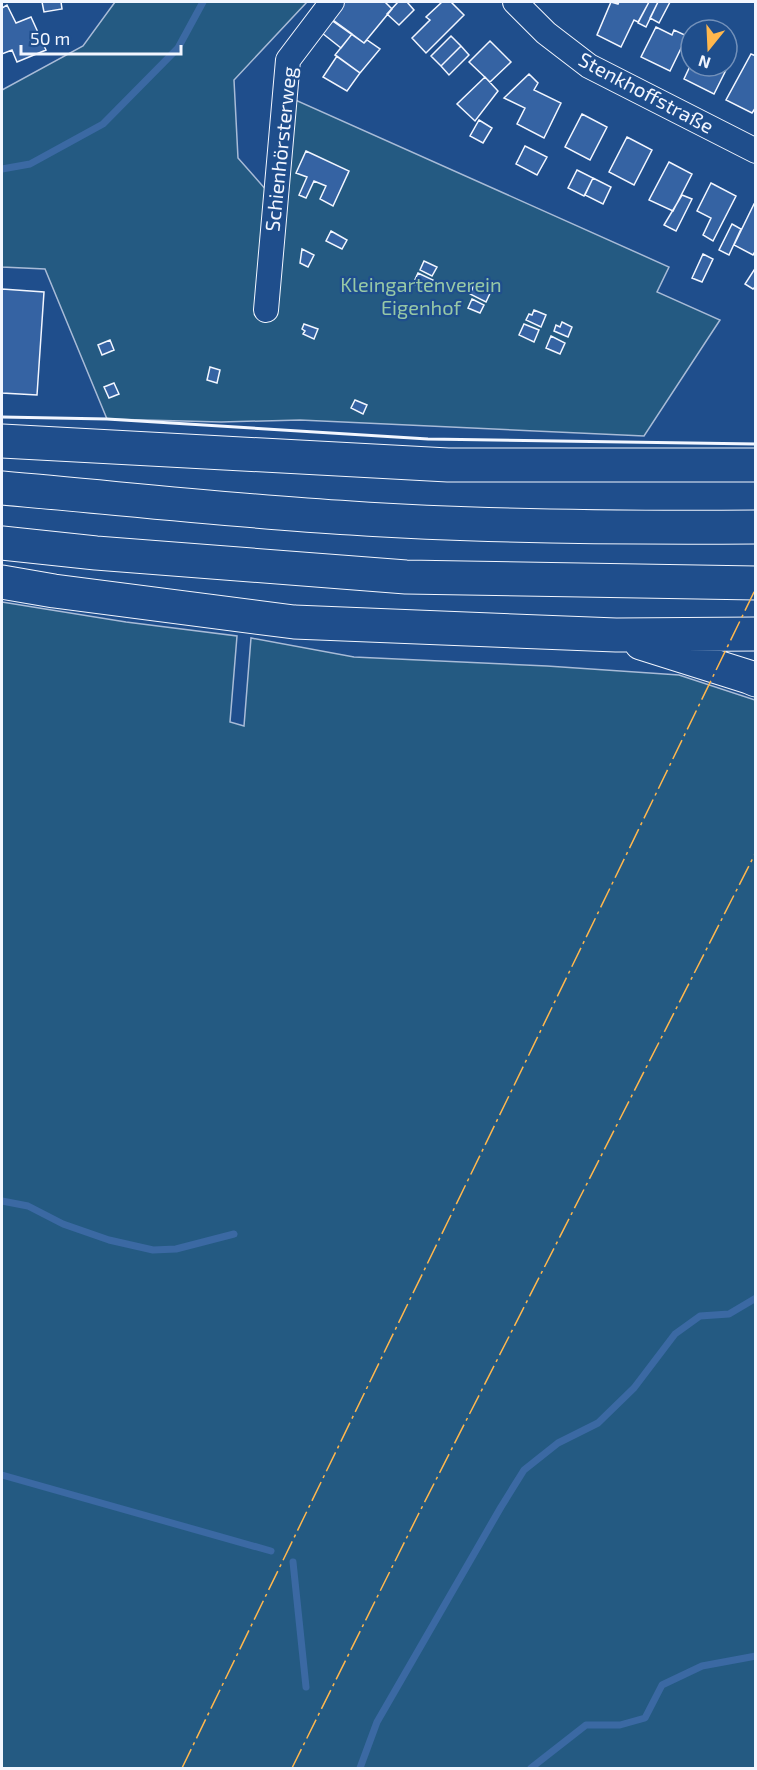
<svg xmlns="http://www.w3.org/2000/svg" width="757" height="1770" font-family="'Exo 2',sans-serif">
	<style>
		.green { fill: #245a82; stroke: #a8bbd7; stroke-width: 1.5 }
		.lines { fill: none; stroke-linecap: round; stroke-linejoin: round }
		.stream { stroke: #3b69a3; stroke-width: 7 }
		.building { fill: #3563a3; stroke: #f2f6ff; stroke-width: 1.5 }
		.minor-casing { stroke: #f2f6ff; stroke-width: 26 }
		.highway-casing { stroke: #f2f6ff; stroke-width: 35 }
		.minor { stroke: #1f4e8c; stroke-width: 24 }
		.highway { stroke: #1f4e8c; stroke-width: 33 }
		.wall { stroke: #f2f6ff; stroke-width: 3 }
		.power { stroke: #ffb74d; stroke-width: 1.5; stroke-dasharray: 21 4.5 3 4.5; stroke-linecap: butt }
		.labels { text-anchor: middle; stroke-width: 4.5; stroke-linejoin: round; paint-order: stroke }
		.street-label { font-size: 20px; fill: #f2f6ff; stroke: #1f4e8c }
		.park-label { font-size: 20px; fill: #97c8a6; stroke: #1f4e8c }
	</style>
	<rect width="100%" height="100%" fill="#1f4e8c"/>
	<!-- green -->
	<path class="green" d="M115 2H307L234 80 238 158 267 191 291 98 669 267 657 292 720 320 644 436 300 420 221 422 107 419 45 269 2 267V90L83 46Z
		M2 602 126 622 237 636 230 722 244 726 251 638 354 657 547 666 679 675 755 700V1768H2Z"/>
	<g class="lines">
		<!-- stream -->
		<path class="stream" d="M2 169 30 164 103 124 178 48 203 2
			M2 1201 28 1206 63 1224 109 1240 153 1250 176 1249 234 1234
			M2 1475 271 1551
			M293 1562 306 1687
			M360 1768 377 1722 501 1507 524 1470 558 1443 598 1423 634 1388 675 1334 700 1316 729 1314 756 1298
			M531 1768 586 1725H620L645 1718 662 1685 702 1666 756 1656"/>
	</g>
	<!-- building -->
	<path class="building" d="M42 2H61L62 9 44 12Z
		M344 2H385L392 9 364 43 330 19Z
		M398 2H407L414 10 399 25 387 14Z
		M442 2H451L464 15 426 53 412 38 430 20 426 17Z
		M611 2 618 4 619 2H649L638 22 634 20 621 47 597 35Z
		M649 2H658L646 27 638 23Z
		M658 2H670L659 23 650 18Z
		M7 5 16 23 31 17 46 50 17 62 12 50 2 54V8Z
		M333 20 352 34 341 48 322 33Z
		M656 27 672 35 674 30 687 36 670 71 641 57Z
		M352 34 364 43 367 40 380 49 360 73 335 55Z
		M451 36 461 46 441 66 431 56Z
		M490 41 511 62 490 82 469 62Z
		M461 46 469 55 449 75 441 66Z
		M751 54 756 56V107L752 113 726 100Z
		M337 56 360 73 347 91 323 77Z
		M691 64V66H728L714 94 684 79Z
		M529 74 538 83 534 90 561 103 544 138 517 124 525 108 504 98Z
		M485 77 498 91 475 121 457 104Z
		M582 114 607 127 590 160 565 147Z
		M479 120 492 128 483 143 470 136Z
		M627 137 652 150 634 185 609 172Z
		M525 146 547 157 537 175 516 164Z
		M306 151 349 171 333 206 320 199 326 186 314 181 306 198 299 195 307 177 296 173Z
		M669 162 692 174 673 211 649 200Z
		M577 170 593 178 584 196 568 188Z
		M593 178 611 187 603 204 585 195Z
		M711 183 736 196 713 241 703 235 711 218 697 211Z
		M682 195 692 199 676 231 664 225Z
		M754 204 756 205V250L753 255 734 245Z
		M732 224 741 229 729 255 719 250Z
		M331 231 347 240 342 249 326 241Z
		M302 249 314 255 308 267 300 263Z
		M703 254 713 259 702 282 692 278Z
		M424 261 437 267 432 276 420 270Z
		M756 267V286L753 289 745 284Z
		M418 273 433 280 428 291 413 284Z
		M475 283 491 291 486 302 470 294Z
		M2 289 44 292 37 395 2 393Z
		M472 299 484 305 480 313 468 308Z
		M534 310 546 315 541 327 526 320 529 314 532 315Z
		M562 322 572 327 568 337 554 331 556 325 560 327Z
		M304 324 318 329 314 339 303 334 305 331 302 329Z
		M524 324 539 330 534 342 519 335Z
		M551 336 565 343 560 354 546 348Z
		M110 340 114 350 102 355 98 345Z
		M210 367 220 370 217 383 207 380Z
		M114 383 119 394 109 398 104 387Z
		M355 400 367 405 363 414 351 408Z"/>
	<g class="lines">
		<defs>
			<path id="minor" d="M515 2 546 33 589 66 756 151
				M266 310 288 60 332 2"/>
			<path id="highway" d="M2 441 448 465H756
				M2 488C118 498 234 511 351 518 485 527 621 528 756 527
				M2 543 96 553 406 577 756 583
				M2 582 54 591 294 622 616 635 756 634
				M641 643 749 677 756 680"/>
		</defs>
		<!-- minor casing -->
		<use href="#minor" class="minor-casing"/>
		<!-- highway casing -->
		<use href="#highway" class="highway-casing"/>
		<!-- minor -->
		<use href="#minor" class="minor"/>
		<!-- highway -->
		<use href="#highway" class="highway"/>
		<!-- wall -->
		<path class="wall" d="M2 417 107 419 428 439 756 444"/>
		<!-- power -->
		<path class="power" d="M182 1768 756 588
			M292 1768 417 1517 756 852"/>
	</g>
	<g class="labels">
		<!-- street labels -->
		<g class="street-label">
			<text transform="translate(646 93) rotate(28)" y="7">Stenkhoffstraße</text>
			<text transform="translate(281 149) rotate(-84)" y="7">Schienhörsterweg</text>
		</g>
		<!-- park labels -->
		<g class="park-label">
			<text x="421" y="292">Kleingartenverein<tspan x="421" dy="23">Eigenhof</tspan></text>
		</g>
	</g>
	<!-- border -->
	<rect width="757" height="1770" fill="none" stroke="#f2f6ff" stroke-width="6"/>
	<!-- north arrow -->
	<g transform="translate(709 48) rotate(198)"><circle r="28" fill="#1f4e8c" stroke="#7391ba" stroke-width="1.5"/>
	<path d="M0-4.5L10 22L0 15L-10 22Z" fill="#ffb74d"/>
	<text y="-9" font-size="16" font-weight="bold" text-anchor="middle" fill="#f2f6ff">N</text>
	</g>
	<!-- scale -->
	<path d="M21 45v9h160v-9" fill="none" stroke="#f2f6ff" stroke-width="3"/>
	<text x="30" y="45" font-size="18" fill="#f2f6ff" stroke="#1f4e8c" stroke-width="4.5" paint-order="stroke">50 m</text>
</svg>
